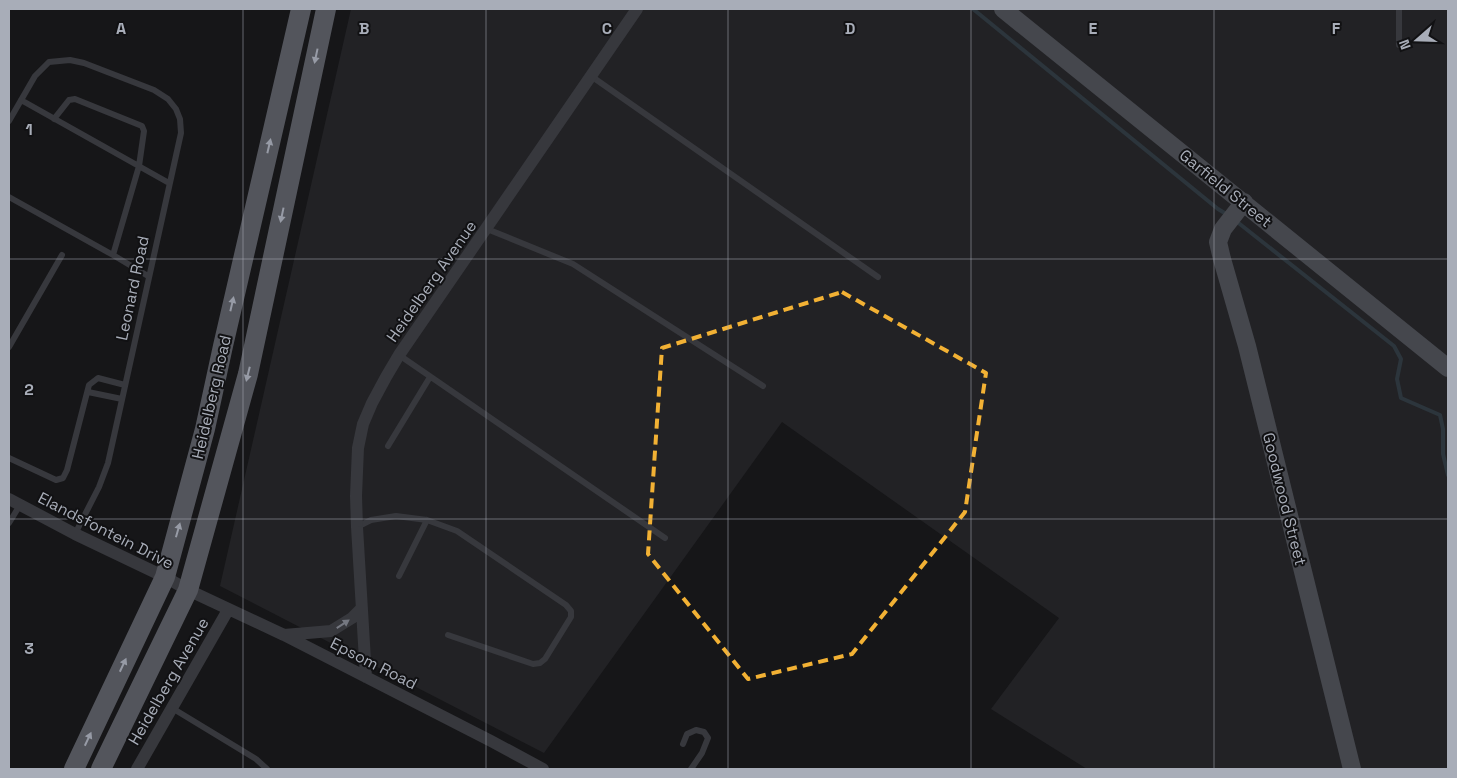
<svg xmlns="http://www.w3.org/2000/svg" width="1457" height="778" font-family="'Space Grotesk',sans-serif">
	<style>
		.built { fill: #222225 }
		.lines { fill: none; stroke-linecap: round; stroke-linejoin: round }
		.stream { stroke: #2c353c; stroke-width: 4 }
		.lane { stroke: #37383d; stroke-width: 6 }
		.street { stroke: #37383d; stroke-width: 12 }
		.secondary { stroke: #45474d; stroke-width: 18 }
		.primary { stroke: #53555c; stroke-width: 20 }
		.oneway { fill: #979ba6 }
		.oneway2 { fill: #757881 }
		.marked { fill: none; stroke: #f2b134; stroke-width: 4; stroke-dasharray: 10 6; stroke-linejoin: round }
		.grid { fill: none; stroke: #a8adb8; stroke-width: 1; stroke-opacity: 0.55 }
		.labels { text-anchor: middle; stroke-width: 4; stroke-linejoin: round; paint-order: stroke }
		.street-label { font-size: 16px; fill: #a8adb8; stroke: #111113 }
		.grid-label { font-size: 16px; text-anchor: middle; font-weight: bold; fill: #a8adb8; stroke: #111113; stroke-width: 4; stroke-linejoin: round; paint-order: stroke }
	</style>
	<rect width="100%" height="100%" fill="#161618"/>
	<!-- built -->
	<path class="built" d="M351 9H1448V769H1087L991 709 1059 618 782 422 544 753 220 586Z"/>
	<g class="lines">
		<!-- stream -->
		<path class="stream" d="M973 9 1218 209 1228 215
			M1236 221 1394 346 1401 359 1397 379 1401 398 1440 415 1443 429V454L1448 475"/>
		<!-- lane -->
		<path class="lane" d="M1399 45V9
			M591 76 878 277
			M21 100 169 183
			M54 119 69 100 75 99 142 126 144 131 139 166 113 255
			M9 121 35 76 49 62 70 60 84 63 154 90 168 99 176 109 180 119 181 133 108 463 99 487 75 534
			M9 197 113 255 148 276
			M487 229 573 264 763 386
			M9 347 62 255
			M399 355 665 538
			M88 392 122 399
			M388 446 430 377
			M9 458 56 480 63 478 67 470 89 385 98 378 125 385
			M9 523 20 505
			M357 527 371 520 396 516 427 520 457 531 566 605 571 611V617L545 659 540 663 533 664 448 635
			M399 576 427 520
			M172 708 256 759 267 769
			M683 744 687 734 696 730 704 732 708 738 702 753 691 769"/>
		<!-- street -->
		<path class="street" d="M9 499 75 534 165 577 188 590 284 635 491 741 543 769
			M284 635 331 631 352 618 362 608
			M366 677 357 527 356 496 358 448 363 424 372 403 386 377 399 355 637 9
			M137 769 228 610"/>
		<!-- secondary -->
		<path class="secondary" d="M1003 9 1448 368
			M1244 202 1223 229 1218 242 1222 259 1247 346 1352 769"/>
		<!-- primary -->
		<path class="primary" d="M74 769 165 577 205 429 223 346 301 9
			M101 769 188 590 248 374 326 9"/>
	</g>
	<!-- one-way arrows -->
	<defs><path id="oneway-solid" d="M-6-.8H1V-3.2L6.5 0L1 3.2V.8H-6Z" transform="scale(1.25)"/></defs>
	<g class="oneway">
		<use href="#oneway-solid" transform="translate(316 56) rotate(102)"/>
		<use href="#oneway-solid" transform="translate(269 146) rotate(-77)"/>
		<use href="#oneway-solid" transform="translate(282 215) rotate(102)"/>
		<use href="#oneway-solid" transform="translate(232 304) rotate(-77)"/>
		<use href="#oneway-solid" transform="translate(248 374) rotate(104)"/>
		<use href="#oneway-solid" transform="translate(178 530) rotate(-74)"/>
		<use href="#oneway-solid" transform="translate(123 665) rotate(-65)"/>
		<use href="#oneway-solid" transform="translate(88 739) rotate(-65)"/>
	</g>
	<use class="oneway2" href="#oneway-solid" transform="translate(343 624) rotate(-33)"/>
	<!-- marked area -->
	<path class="marked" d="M842 292 986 373 965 512 852 654 748 679 648 554 662 348Z"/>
	<!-- grid -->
	<path class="grid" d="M243 9V769M486 9V769M728 9V769M971 9V769M1214 9V769M9 259H1448M9 519H1448"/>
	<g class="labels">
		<!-- street labels -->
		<g class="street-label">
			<text transform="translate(1226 188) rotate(39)" y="6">Garfield Street</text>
			<text transform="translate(431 281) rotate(-55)" y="6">Heidelberg Avenue</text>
			<text transform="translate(132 288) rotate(-78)" y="6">Leonard Road</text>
			<text transform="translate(211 397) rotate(-77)" y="6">Heidelberg Road</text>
			<text transform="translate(1285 499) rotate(76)" y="6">Goodwood Street</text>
			<text transform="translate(106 530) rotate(27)" y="6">Elandsfontein Drive</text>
			<text transform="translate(374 663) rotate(27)" y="6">Epsom Road</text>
			<text transform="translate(168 681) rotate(-60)" y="6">Heidelberg Avenue</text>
		</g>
	</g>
	<g class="grid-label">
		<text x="121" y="34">A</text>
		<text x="364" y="34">B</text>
		<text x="607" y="34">C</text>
		<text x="850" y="34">D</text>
		<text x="1093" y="34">E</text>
		<text x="1336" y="34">F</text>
		<text x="29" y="135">1</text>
		<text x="29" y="395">2</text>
		<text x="29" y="654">3</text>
	</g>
	<!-- border -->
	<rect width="1457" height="778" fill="none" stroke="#a8adb8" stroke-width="20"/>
	<!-- north arrow -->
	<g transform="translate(1417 40) rotate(250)" stroke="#111113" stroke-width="4" paint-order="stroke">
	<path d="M0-4L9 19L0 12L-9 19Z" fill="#a8adb8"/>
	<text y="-8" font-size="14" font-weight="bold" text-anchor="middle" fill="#a8adb8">N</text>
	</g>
</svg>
